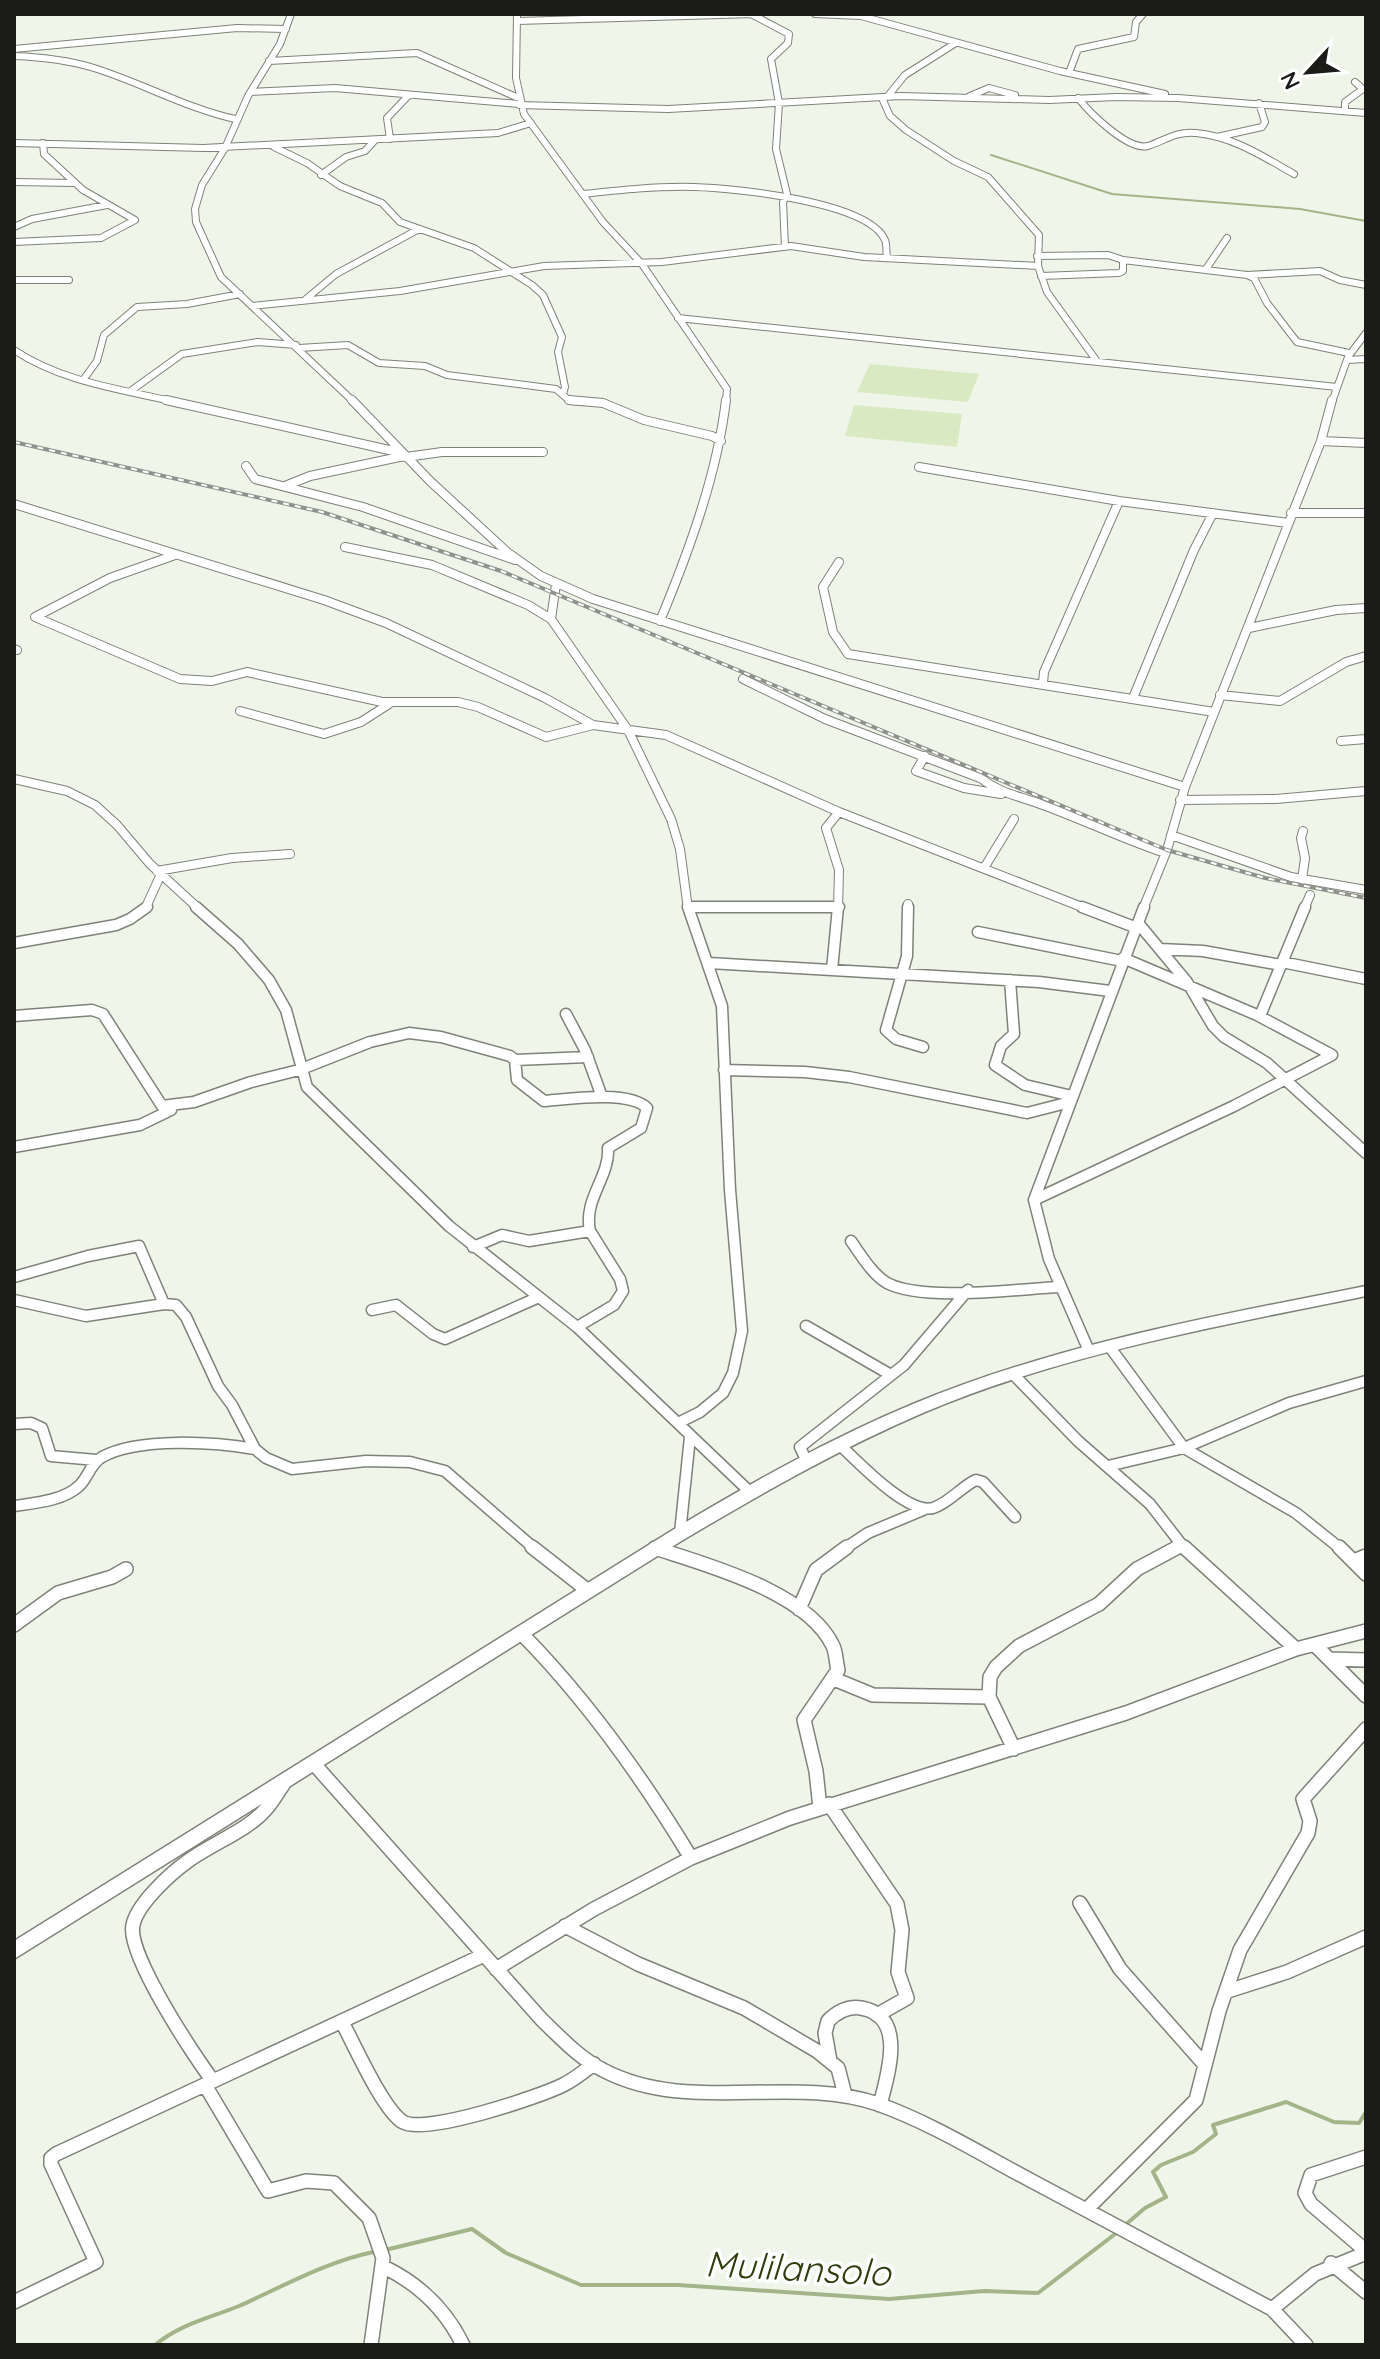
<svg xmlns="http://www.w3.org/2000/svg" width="1380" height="2359" font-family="Quicksand,sans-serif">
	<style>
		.green { fill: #d9eac3 }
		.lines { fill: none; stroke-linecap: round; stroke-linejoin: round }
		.stream-far1 { stroke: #a2b488; stroke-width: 2 }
		.stream { stroke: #a2b488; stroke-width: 4 }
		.minor-far3-casing { stroke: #7e8279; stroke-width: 8 }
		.minor-far2-casing { stroke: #7e8279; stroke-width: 10 }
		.minor-far1-casing { stroke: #7e8279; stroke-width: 13 }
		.minor-casing { stroke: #7e8279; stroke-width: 16 }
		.primary-casing { stroke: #7e8279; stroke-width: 3 }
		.minor-far3 { stroke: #fff; stroke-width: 6 }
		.minor-far2 { stroke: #fff; stroke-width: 8 }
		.minor-far1 { stroke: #fff; stroke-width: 10 }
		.minor { stroke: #fff; stroke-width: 13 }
		.primary { fill: #fff; fill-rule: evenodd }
		.rail-casing { stroke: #8f928b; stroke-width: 4 }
		.rail { stroke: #fff; stroke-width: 2; stroke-dasharray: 6; stroke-linecap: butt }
		.labels { text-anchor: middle; stroke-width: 7; stroke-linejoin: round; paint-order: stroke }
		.near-water-label { font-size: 36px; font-style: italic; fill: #2d3e0b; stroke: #fff }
	</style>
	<rect width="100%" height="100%" fill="#f0f5ea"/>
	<!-- green -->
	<path class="green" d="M870 364 979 374 968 402 857 392Z
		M854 405 962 414 957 447 845 436Z"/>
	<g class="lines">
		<!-- stream-far1 -->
		<path class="stream-far1" d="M991 155 1112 194 1300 209 1366 221"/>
		<!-- stream -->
		<path class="stream" d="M1124 2226 1145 2208 1166 2197 1153 2172 1161 2165 1193 2152 1216 2134 1213 2125 1286 2102 1334 2122 1359 2123 1366 2112
			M385 2250 472 2229 506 2253 581 2285H678L889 2299 984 2291 1038 2293 1119 2231
			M155 2345C180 2324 210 2318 239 2306 286 2285 327 2261 378 2251"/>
		<defs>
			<path id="minor-far3" d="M291 14 280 44 248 96 225 148 202 185 195 209 196 222 221 277 354 402
				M517 14 516 78 524 114 603 222 642 264 727 389 726 402
				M751 14 789 34 788 43 771 59 779 103 776 149 787 194 783 202 785 247
				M815 14 861 16 1060 71 1165 94
				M517 21 754 14
				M14 49 237 28 286 29
				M14 56C41 57 68 60 94 68 142 83 186 108 235 119
				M269 61 417 53 516 97
				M1069 73 1078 49 1134 37 1136 22 1143 14
				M251 92 335 88 519 104
				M970 96 989 88 1015 95
				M887 97 905 75 954 44
				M882 98 890 116 906 130 954 161 988 177 1039 235 1038 266 1047 292 1096 360
				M1078 98C1090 113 1128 151 1148 146 1166 140 1176 131 1196 133 1232 136 1264 157 1294 174
				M519 105 668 109 901 96 1049 100 1116 97 1178 98 1366 113
				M1345 111V102L1363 89 1355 82
				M1217 137 1262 127 1265 122 1259 103
				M390 139 387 118 409 95
				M14 143 203 148 498 133 531 123
				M274 147 307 163 340 186 382 203 400 222 474 248 532 285 543 295 562 337 558 352 565 387 563 394
				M321 175 346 157 365 151 375 140
				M14 182 74 183
				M583 194C620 190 657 186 694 187 732 188 868 201 885 240 887 244 886 253 887 258
				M14 227 32 219 107 205
				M14 242 101 238 135 220 83 190 44 154 43 143
				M1037 256 1108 255 1123 260V271L1119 273 1041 276
				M1123 260 1247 275 1320 271 1340 280 1366 285
				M1206 269 1227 238
				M1247 275 1254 278 1267 303 1297 342 1349 353
				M14 280H69
				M306 299 336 274 419 229
				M252 306 400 291 544 266 662 262 791 246 864 257 1038 266
				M678 318 1337 387
				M299 348 348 345 379 363 425 366 447 375 556 389 570 401 583 402
				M14 350C62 382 120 389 175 402
				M1347 360 1366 359
				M83 380 97 361 104 335 137 307 187 304 240 294
				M132 390 182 354 258 342 296 345
				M1332 402 1348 357 1366 333"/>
			<path id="minor-far2" d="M166 400 398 452
				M352 400 430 481 507 552 541 576 593 599 1185 787
				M569 400 603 403 644 420 712 436 721 441
				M1321 441 1366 443
				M406 457 442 452H543
				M246 466 255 479 363 507 515 560
				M919 467 1119 501 1288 523
				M285 486 310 476 404 456
				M14 504 324 600 386 623 545 698 593 725 666 735 839 812 1087 909
				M1291 513H1366
				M345 547 432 565 528 605 551 619 628 730 671 819 680 849 688 909
				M175 555 110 578 35 617 180 679 212 681 247 672 382 702H458L478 707 546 737 593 725
				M839 562 823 587 833 632 848 654 1214 712
				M551 619 556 584
				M660 621C689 551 717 475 726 400
				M1249 628 1336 610 1366 608
				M14 649 17 650
				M743 679 825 719 980 778C1004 795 1017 795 1043 805 1084 820 1123 839 1165 853
				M1043 683 1044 672 1119 501
				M1220 695 1280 701 1346 662 1366 656
				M1133 698 1194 550 1213 513
				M240 711 324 734 361 722 389 704
				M1341 741 1366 739
				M925 756 916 771 964 788 1001 794
				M14 779 67 791 95 805 117 825 150 864 199 909
				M1180 800 1276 799 1366 791
				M1171 835 1291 877 1366 890
				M984 868 1014 819
				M157 871 232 858 290 854
				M1302 880 1305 858 1301 838 1303 831
				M688 907H839
				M145 909 161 874
				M838 909 839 870 826 828 839 812
				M908 909V904
				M1143 909 1167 850 1185 787 1321 441 1332 400
				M1304 909 1310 895"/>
			<path id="minor-far1" d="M196 907 238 944 269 980 286 1010 307 1087 449 1226 577 1327 750 1492
				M688 907H839
				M908 907 907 956 886 1030 896 1039 923 1047
				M1082 907 1137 928
				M1138 923 1187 982 1213 1026 1224 1037 1267 1063 1366 1153
				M978 932 1122 961
				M14 943 116 925 130 919 147 907
				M1160 949 1203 951 1281 965
				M1282 962 1366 979
				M709 963 1039 982 1110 991
				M832 970 838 907
				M1010 980 1014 1034 1001 1046 995 1065 1025 1085 1072 1096
				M566 1014 585 1050 602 1097
				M14 1016 92 1010 103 1014 162 1106
				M1260 1016 1305 907
				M515 1060 588 1057
				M724 1070 805 1072 849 1077 1027 1113 1070 1102
				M14 1147 140 1125 171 1110 162 1106 194 1102 251 1082 299 1070 370 1042 409 1033 441 1037 510 1056 515 1060 517 1080 544 1101C568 1099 629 1090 647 1108L641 1128 608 1148C610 1177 583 1199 590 1231L620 1279 623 1291 614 1305 577 1327
				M1034 1200 1234 1106 1332 1055 1257 1015 1123 958
				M851 1241C861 1255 872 1274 887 1283 923 1302 1017 1289 1059 1287
				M473 1247 502 1235 529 1241 590 1231
				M14 1277 88 1256 139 1246 164 1304
				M14 1300 86 1316 164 1304 176 1305 186 1317 218 1386 232 1405 255 1449 266 1458 292 1469 366 1461 410 1462 445 1471 535 1549
				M372 1310 396 1305 433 1334 445 1339 539 1297
				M806 1326 891 1375
				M1109 1346 1184 1448 1296 1513 1341 1549
				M1089 1351 1049 1259 1034 1200 1144 907
				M1014 1375 1078 1441 1150 1504 1185 1549
				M678 1423 700 1412 723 1393 733 1373 742 1331 730 1190 722 1006 688 907
				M14 1424 31 1423 42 1428 51 1456 96 1460
				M840 1445C858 1462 908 1515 933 1508 949 1503 961 1487 976 1480L983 1482 1015 1517
				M807 1462 800 1447 904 1365 968 1290
				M1108 1466 1184 1448 1289 1403 1366 1381
				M14 1506C34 1503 63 1501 79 1486 88 1478 90 1464 102 1457 139 1437 214 1442 255 1449
				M680 1533 690 1437
				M655 1548 659 1549
				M844 1549 868 1533 923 1510
				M1174 1549 1181 1546"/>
			<path id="minor" d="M532 1547 587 1590
				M1184 1547 1296 1649
				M1339 1547 1366 1574
				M655 1548C707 1565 808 1592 833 1646 836 1652 836 1662 838 1670L804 1720 816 1771 820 1808
				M1354 1561 1366 1556
				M799 1609 816 1570 847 1547
				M14 1625 58 1593 112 1577 126 1569
				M521 1633C588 1701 642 1777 691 1858
				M1315 1645 1366 1696
				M1330 1659 1366 1660
				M834 1679 873 1695 989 1697
				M1014 1749 989 1697 990 1677 996 1667 1019 1646 1099 1604 1137 1569 1178 1547
				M315 1765 542 2020C561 2038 579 2058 603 2070 688 2115 790 2074 878 2104 931 2123 981 2154 1030 2180 1111 2223 1191 2266 1272 2309L1306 2345
				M829 1804 897 1904 902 1930 898 1972 907 1998 877 2015
				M1080 1903 1120 1969 1205 2065
				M565 1926 638 1964 744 2008 817 2051 838 2068 845 2095
				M496 1969 594 1909 691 1858 790 1818 1126 1713 1296 1649 1366 1631
				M1228 1991 1287 1972 1366 1937
				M342 2022C354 2044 383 2110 403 2122 425 2135 539 2097 563 2085 575 2079 584 2071 594 2064
				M830 2061 825 2033 828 2021C837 2012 848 2006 861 2008 908 2016 887 2076 880 2105
				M213 2081C194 2056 126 1953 133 1925 137 1904 171 1873 188 1861 211 1844 248 1830 265 1810 272 1803 277 1793 283 1785
				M205 2085 268 2191 306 2181 334 2183 369 2218 383 2258 371 2345
				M1366 2157 1311 2175 1305 2193 1311 2204 1366 2251
				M1087 2209 1196 2100 1219 2011 1240 1950 1308 1833 1310 1821 1303 1799 1366 1729
				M1331 2263 1366 2292
				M384 2267C419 2284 446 2310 463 2345
				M14 2302 96 2262 51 2164V2158L56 2154 484 1955
				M1272 2309 1315 2274 1366 2253"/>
			<path id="primary" d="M1366 1286V1296C1218 1326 1066 1353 925 1412 841 1448 762 1493 683 1540L14 1959V1941L671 1531C749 1484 829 1439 913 1404 1057 1344 1214 1316 1366 1286Z"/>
		</defs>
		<!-- minor-far3 casing -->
		<use href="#minor-far3" class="minor-far3-casing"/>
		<!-- minor-far2 casing -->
		<use href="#minor-far2" class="minor-far2-casing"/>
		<!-- minor-far1 casing -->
		<use href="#minor-far1" class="minor-far1-casing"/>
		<!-- minor casing -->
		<use href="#minor" class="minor-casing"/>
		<!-- primary casing -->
		<use href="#primary" class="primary-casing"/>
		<!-- minor-far3 -->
		<use href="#minor-far3" class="minor-far3"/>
		<!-- minor-far2 -->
		<use href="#minor-far2" class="minor-far2"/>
		<!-- minor-far1 -->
		<use href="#minor-far1" class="minor-far1"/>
		<!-- minor -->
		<use href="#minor" class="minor"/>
		<!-- primary -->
		<use href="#primary" class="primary"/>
		<defs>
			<path id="rail" d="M14 442 322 512 501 571 1167 850 1265 878 1366 898"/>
		</defs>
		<!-- rail casing -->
		<use href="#rail" class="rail-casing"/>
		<!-- rail -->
		<use href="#rail" class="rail"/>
	</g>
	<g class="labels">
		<!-- near-water labels -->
		<g class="near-water-label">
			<text transform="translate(798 2268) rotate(3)" y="13">Mulilansolo</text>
		</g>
	</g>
	<!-- border -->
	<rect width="1380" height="2359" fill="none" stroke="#1b1c19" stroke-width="32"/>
	<!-- north arrow -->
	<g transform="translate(1308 72) rotate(244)" stroke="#ffffff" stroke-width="6" paint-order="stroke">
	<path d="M0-6L14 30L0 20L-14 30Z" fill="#1b1c19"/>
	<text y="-12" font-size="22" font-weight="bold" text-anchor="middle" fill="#1b1c19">N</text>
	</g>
</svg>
